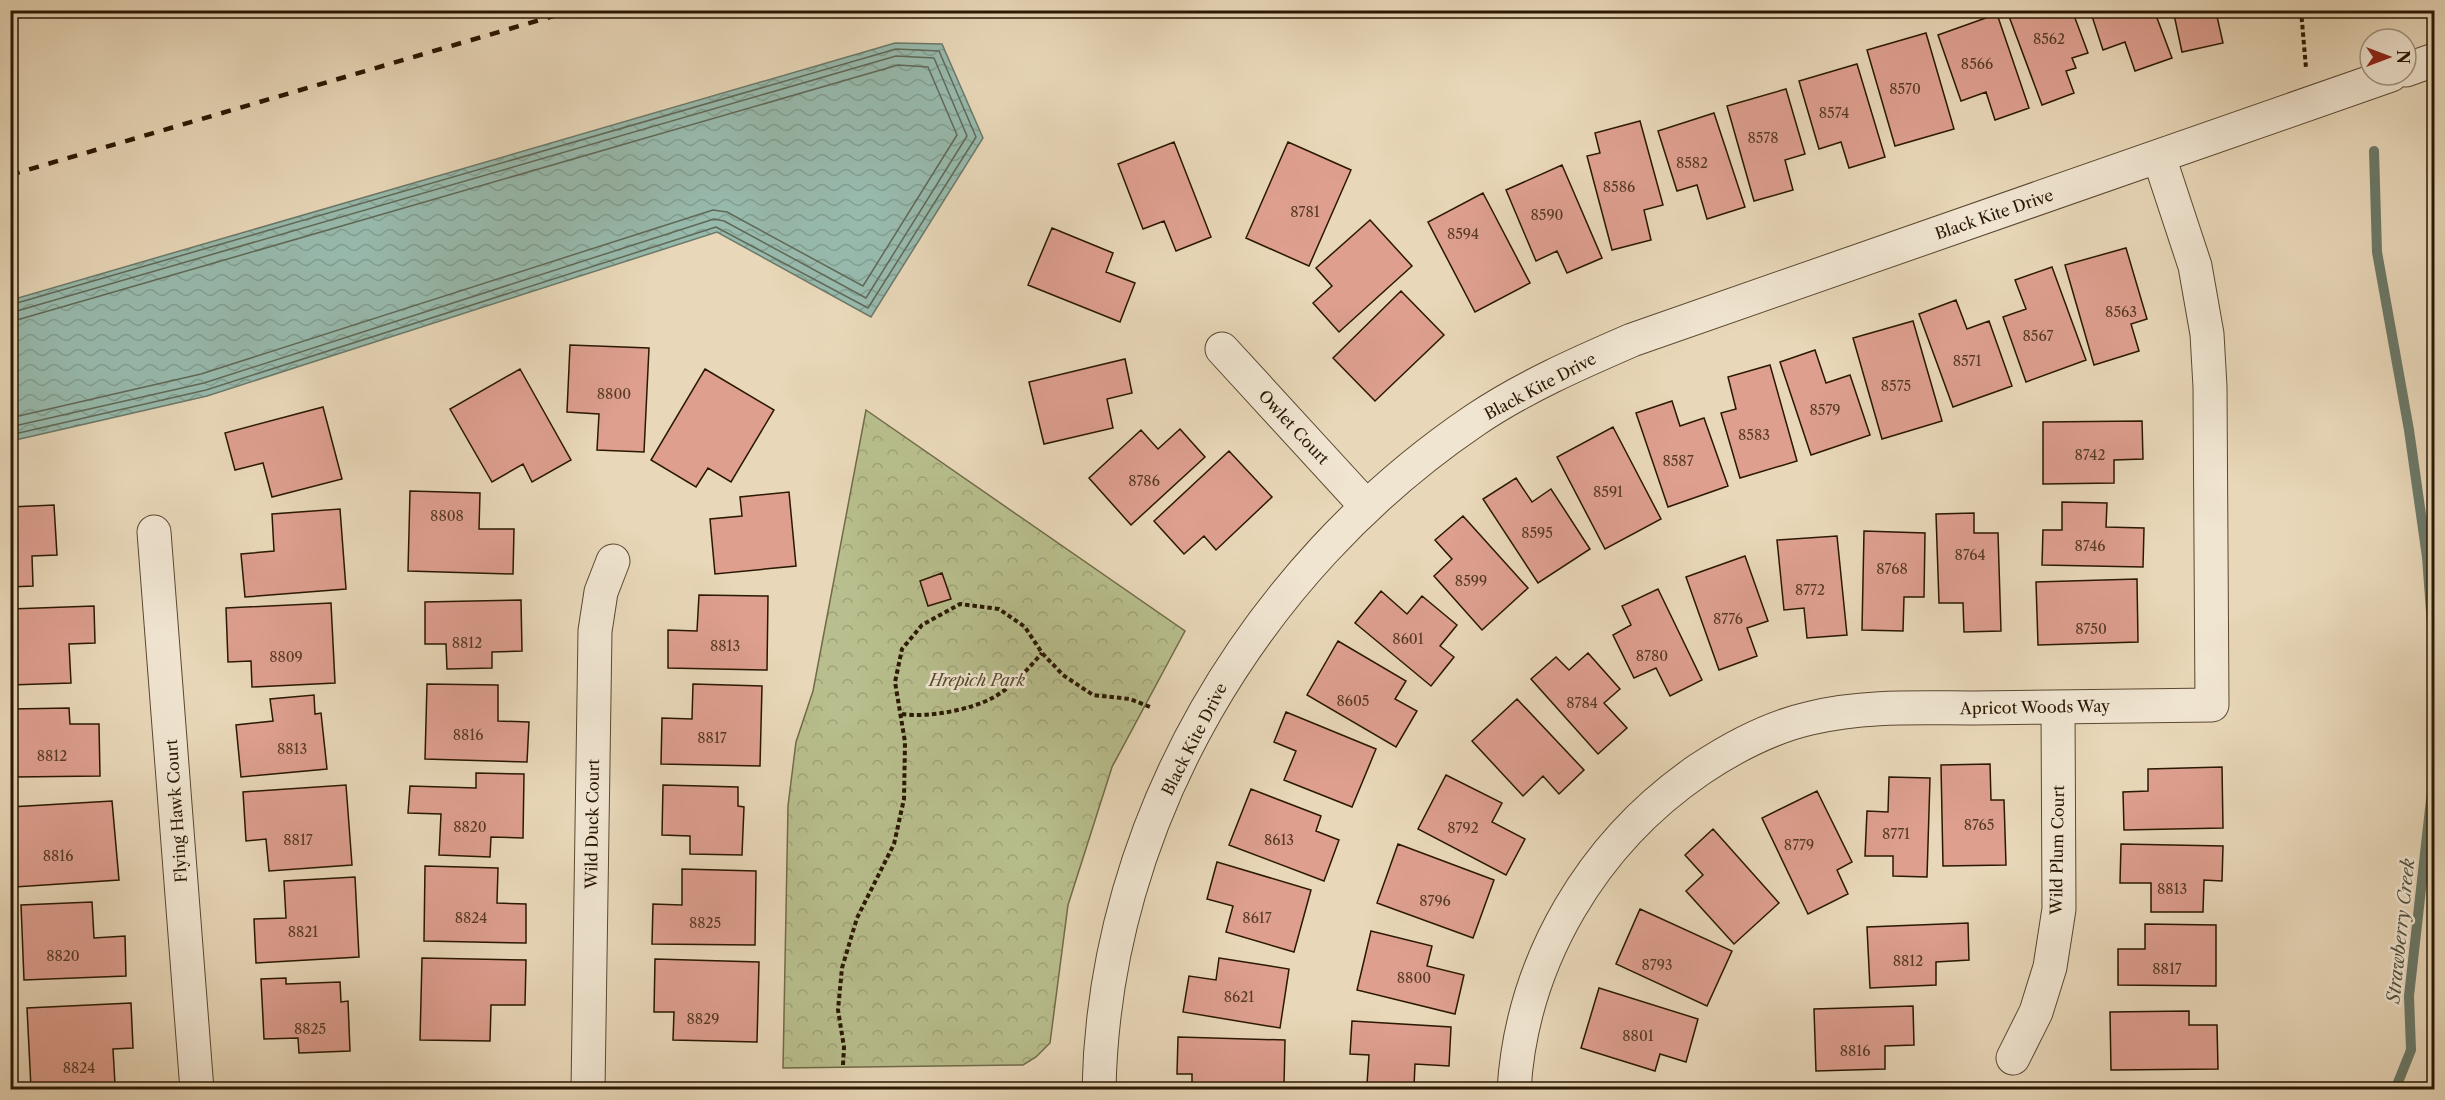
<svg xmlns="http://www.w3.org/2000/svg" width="2445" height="1100" font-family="'Libre Caslon Text',serif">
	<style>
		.forest { fill: url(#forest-crowns); stroke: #716b48; stroke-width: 1.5 }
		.water { fill: url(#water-waves); stroke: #6b7969; stroke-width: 1.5 }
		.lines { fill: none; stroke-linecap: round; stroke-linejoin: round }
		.shore { stroke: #606958; stroke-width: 1.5 }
		.stream { stroke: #6b7969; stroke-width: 10 }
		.building { fill: #de9f8f; stroke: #2a1802; stroke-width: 1.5 }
		.street-casing { stroke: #5a4830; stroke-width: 35 }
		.path { stroke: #2a1802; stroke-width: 4; stroke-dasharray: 4.5 3; stroke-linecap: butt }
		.street { stroke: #f0e5d1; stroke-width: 33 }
		.rail { stroke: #2a1802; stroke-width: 4.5; stroke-dasharray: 10 10; stroke-linecap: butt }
		.labels { text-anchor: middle; stroke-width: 5; stroke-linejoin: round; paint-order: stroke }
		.number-label { font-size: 14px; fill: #573a25 }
		.street-label { font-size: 16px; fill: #2a1802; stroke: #f0e5d1 }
		.park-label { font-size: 16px; font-style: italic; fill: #554a2c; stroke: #f0e5d1 }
		.water-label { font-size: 18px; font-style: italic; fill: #50513e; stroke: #f0e5d1 }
	</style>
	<defs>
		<pattern id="forest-crowns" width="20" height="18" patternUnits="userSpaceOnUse" patternTransform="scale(1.5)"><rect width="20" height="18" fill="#b8be8d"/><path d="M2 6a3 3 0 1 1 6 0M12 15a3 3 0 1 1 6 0" fill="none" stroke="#9ea378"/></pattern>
		<pattern id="water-waves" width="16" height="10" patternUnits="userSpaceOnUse" patternTransform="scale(1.5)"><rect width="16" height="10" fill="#97baad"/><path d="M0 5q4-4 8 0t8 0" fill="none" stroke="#829f93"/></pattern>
	</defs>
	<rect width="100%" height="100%" fill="#e8d7b8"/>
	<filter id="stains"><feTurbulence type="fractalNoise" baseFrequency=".00333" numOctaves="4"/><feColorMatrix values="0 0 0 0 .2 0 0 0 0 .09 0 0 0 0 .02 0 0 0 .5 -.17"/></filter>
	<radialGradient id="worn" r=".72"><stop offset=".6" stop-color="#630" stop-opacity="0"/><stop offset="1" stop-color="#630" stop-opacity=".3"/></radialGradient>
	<!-- forest -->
	<path class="forest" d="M866 410 1185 631 1112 767 1068 905 1050 1043 1036 1057 1023 1065 783 1068 788 806 796 742 813 691Z"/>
	<!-- water -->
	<path class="water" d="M895 43 942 44 983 138 871 317 717 232 207 396 11 441V300Z"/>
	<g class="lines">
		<!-- shore -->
		<path class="shore" d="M10 305 896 49 939 51 976 137 868 308 716 227 206 390 10 435
			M10 313 896 56 934 58 967 136 866 298 724 221 714 219 204 383 10 427
			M10 322 898 65 928 67 957 135 863 286 727 212 713 210 201 374 10 418"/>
		<!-- stream -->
		<path class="stream" d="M2374 151 2377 252 2409 430 2427 557 2434 653
			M2395 1090 2411 1050 2409 996 2434 773"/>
	</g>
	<!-- building -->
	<path class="building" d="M2072 10 2088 53 2072 58 2076 68 2066 71 2074 93 2042 105 2007 11Z
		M2090 10H2154L2172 58 2135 71 2125 42 2103 50Z
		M2173 10H2223L2216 12 2223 43 2182 52Z
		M1997 14 2029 108 1995 120 1986 92 1961 101 1938 35Z
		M1926 33 1954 129 1895 146 1867 50Z
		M1857 64 1885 157 1849 168 1841 142 1819 149 1799 81Z
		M1786 89 1805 154 1785 160 1793 190 1754 201 1727 106Z
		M1714 113 1745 207 1707 219 1697 185 1677 191 1658 131Z
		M1640 121 1663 205 1644 210 1651 240 1612 250 1587 156 1600 153 1595 133Z
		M1174 142 1211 237 1176 251 1164 221 1143 229 1118 164Z
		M1288 142 1351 170 1309 266 1246 238Z
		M1562 165 1602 258 1567 273 1557 251 1536 261 1506 190Z
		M1483 193 1530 283 1475 312 1428 222Z
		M1370 220 1412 266 1339 332 1313 303 1332 286 1316 268Z
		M1052 228 1113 253 1106 272 1135 283 1120 322 1028 285Z
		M2126 248 2147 319 2131 324 2139 351 2094 365 2065 265Z
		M2052 267 2086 360 2026 382 2003 317 2026 309 2015 280Z
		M1401 291 1444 335 1375 401 1333 358Z
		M1956 300 1967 329 1989 321 2012 386 1953 407 1919 314Z
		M1913 321 1942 421 1882 439 1853 338Z
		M570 345 649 348 644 452 597 450 599 414 567 412Z
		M1815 350 1826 383 1850 375 1870 435 1811 455 1780 362Z
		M1125 359 1132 393 1107 399 1113 428 1044 444 1029 382Z
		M1770 365 1797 461 1740 478 1721 413 1736 409 1728 377Z
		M520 369 571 460 532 482 523 464 492 482 450 409Z
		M705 369 774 410 731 482 708 468 696 487 651 460Z
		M1672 401 1680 426 1704 418 1728 486 1668 507 1636 413Z
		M323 407 342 479 272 497 263 463 235 470 225 433Z
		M2142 421 2143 459 2114 460V483L2043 484V422Z
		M1613 427 1661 519 1605 549 1557 457Z
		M1180 429 1205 457 1131 525 1089 478 1141 430 1158 449Z
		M1229 451 1272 497 1216 550 1204 536 1184 554 1154 521Z
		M1516 478 1532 502 1551 489 1590 549 1538 583 1483 499Z
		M410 491 480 493 479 529H514L513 574 408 571Z
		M789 492 796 566 715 574 710 519 742 516 740 497Z
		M2062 502 2107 503 2106 527 2144 528 2143 567 2042 565 2043 530H2062Z
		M54 505 57 555 32 556 33 586 10 587V507Z
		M340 509 346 589 245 597 241 554 274 551 272 514Z
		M1974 513V533H1998L2001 631 1964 632 1963 603H1939L1936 514Z
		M1463 516 1528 588 1482 630 1434 576 1452 559 1435 540Z
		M1864 531 1925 533 1924 597H1904L1903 631 1862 630Z
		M1837 536 1847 635 1807 638 1804 608 1784 610 1777 540Z
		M1745 556 1768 621 1747 628 1757 656 1719 670 1686 577Z
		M942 573 951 599 928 606 920 581Z
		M2137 579 2138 642 2038 645 2036 582Z
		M1658 589 1702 680 1670 696 1656 668 1634 678 1613 635 1631 625 1622 606Z
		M1381 591 1407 614 1422 596 1457 625 1440 646 1454 657 1431 686 1355 623Z
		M699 595 768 596 767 670 668 668V630L697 631Z
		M521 600 522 651 492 652V668L447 669 446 644H425V602Z
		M331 603 335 683 252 687 251 661 228 662 226 608Z
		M94 606 95 643 69 644 71 683 10 685V609Z
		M1338 641 1406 681 1395 699 1417 711 1396 747 1307 695Z
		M1588 653 1620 689 1604 703 1627 728 1598 754 1531 679 1556 657 1569 670Z
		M427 684 498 685V721L529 722 527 762 425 759Z
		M693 684 762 686 760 766 661 764 662 718 692 719Z
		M314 695 315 714 321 713 327 769 241 777 236 725 273 721 270 699Z
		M1517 699 1584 770 1559 794 1543 776 1523 796 1472 741Z
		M69 708 70 724H99L100 776 14 777 12 709Z
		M1286 712 1376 749 1352 807 1284 780 1296 751 1274 742Z
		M1990 764 1991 800H2004L2006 865 1943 866 1941 765Z
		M2222 767 2223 828 2124 830 2123 792 2148 791V769Z
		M476 773 524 774 523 838 491 837 490 857 439 855 441 814 408 813 410 786 476 788Z
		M1446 775 1502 803 1492 822 1525 839 1506 875 1418 829Z
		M1889 777 1930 778 1927 877 1893 876V856H1865L1867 811 1888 812Z
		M346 785 352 865 269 871 266 839 246 841 243 792Z
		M663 785 738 787V806L744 807 742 855 690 854V836L662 835Z
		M1251 789 1321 816 1316 831 1339 840 1324 881 1229 845Z
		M1817 791 1852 862 1837 870 1848 894 1808 914 1762 818Z
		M112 801 119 880 15 887 10 807Z
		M1713 829 1779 903 1734 944 1686 891 1703 875 1685 855Z
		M1398 844 1494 880 1473 938 1377 903Z
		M2121 844 2223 846 2222 881 2204 880 2203 912H2151V883H2120Z
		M1217 862 1311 890 1294 952 1226 932 1233 906 1207 899Z
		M425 866 498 868 497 903 526 904V943L424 941Z
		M682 869 756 871 755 945 652 944 653 904 682 905Z
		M355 877 359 957 256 963 254 919 286 918 284 881Z
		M92 902 94 938 125 936 126 976 24 980 21 905Z
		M1640 909 1732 951 1707 1006 1616 964Z
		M1968 923 1969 960 1936 962V985L1870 988 1867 927Z
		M2145 924 2216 925V986L2118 985V949H2145Z
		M1371 931 1432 946 1427 966 1464 975 1455 1014 1357 990Z
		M422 958 526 960 525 1005H491L490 1041 420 1040Z
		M1219 958 1289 969 1280 1028 1183 1012 1189 976 1216 980Z
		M655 959 759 962 757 1042 673 1040 674 1012H654Z
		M286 978V984L340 982 341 1002 348 1001 350 1051 299 1053 298 1038 264 1039 261 979Z
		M1599 988 1698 1019 1686 1062 1660 1054 1655 1071 1581 1048Z
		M131 1003 133 1048 113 1049 115 1084 31 1088 27 1008Z
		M1913 1006 1914 1045 1885 1046V1069L1816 1071 1814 1009Z
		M2189 1011V1025H2217L2218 1069 2111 1070 2110 1012Z
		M1352 1021 1451 1027 1449 1066 1415 1064 1414 1086 1367 1084 1369 1055 1350 1054Z
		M1178 1037 1285 1040 1284 1085 1256 1084V1090H1192V1074H1177Z
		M1834 1083 1904 1084V1090H1834Z"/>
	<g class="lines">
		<defs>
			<path id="street" d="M2406 70 2434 60
				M1222 349 1366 506
				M154 532 197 1090
				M2013 1058 2036 1012 2050 967 2059 909 2058 707
				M588 1090 595 631 601 592 613 561
				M1099 1090C1104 821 1255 569 1475 420 1524 387 1579 363 1632 340L2391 75
				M1514 1090C1522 960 1593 842 1700 769 1733 747 1771 727 1811 718 1864 705 1920 708 1975 708 2054 707 2133 706 2212 705L2210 387 2207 334 2195 266 2159 157"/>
		</defs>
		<!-- street casing -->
		<use href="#street" class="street-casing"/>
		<!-- path -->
		<path class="path" d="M2301 10 2306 68
			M902 714C927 718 971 710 994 697 1012 687 1028 669 1042 653
			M843 1065 844 1047 838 1010 842 968 857 918 894 844 904 799 905 742 895 682 902 649 922 625 960 604 999 609 1025 627 1042 653 1063 675 1093 695 1130 699 1150 707"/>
		<!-- street -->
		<use href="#street" class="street"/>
		<!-- rail -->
		<path class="rail" d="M10 175 574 10"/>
	</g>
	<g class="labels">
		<!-- number labels -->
		<g class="number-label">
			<text x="2049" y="44">8562</text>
			<text x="1977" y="69">8566</text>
			<text x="1905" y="94">8570</text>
			<text x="1834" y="118">8574</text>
			<text x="1763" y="143">8578</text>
			<text x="1692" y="168">8582</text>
			<text x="1619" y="192">8586</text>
			<text x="1305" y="217">8781</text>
			<text x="1547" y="220">8590</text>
			<text x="1463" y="239">8594</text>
			<text x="2121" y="317">8563</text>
			<text x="2038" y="341">8567</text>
			<text x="1967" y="366">8571</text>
			<text x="1896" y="391">8575</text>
			<text x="614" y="399">8800</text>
			<text x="1825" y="415">8579</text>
			<text x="1754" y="440">8583</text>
			<text x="2090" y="460">8742</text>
			<text x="1678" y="466">8587</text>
			<text x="1144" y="486">8786</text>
			<text x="1608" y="497">8591</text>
			<text x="447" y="521">8808</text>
			<text x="1537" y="538">8595</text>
			<text x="2090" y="551">8746</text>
			<text x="1970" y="560">8764</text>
			<text x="1892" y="574">8768</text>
			<text x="1471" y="586">8599</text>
			<text x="1810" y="595">8772</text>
			<text x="1728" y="624">8776</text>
			<text x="2091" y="634">8750</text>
			<text x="1408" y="644">8601</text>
			<text x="467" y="648">8812</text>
			<text x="725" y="651">8813</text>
			<text x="1652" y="661">8780</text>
			<text x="286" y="662">8809</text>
			<text x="1353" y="706">8605</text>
			<text x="1582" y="708">8784</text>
			<text x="468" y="740">8816</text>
			<text x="712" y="743">8817</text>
			<text x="292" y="754">8813</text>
			<text x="52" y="761">8812</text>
			<text x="1979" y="830">8765</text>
			<text x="470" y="832">8820</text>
			<text x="1463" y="833">8792</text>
			<text x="1896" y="839">8771</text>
			<text x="298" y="845">8817</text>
			<text x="1279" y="845">8613</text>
			<text x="1799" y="850">8779</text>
			<text x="58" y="861">8816</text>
			<text x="2172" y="894">8813</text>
			<text x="1435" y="906">8796</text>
			<text x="471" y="923">8824</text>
			<text x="1257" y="923">8617</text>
			<text x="705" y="928">8825</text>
			<text x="303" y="937">8821</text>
			<text x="63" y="961">8820</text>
			<text x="1908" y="966">8812</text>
			<text x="1657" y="970">8793</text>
			<text x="2167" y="974">8817</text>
			<text x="1414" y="983">8800</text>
			<text x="1239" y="1002">8621</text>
			<text x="703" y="1024">8829</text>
			<text x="310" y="1034">8825</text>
			<text x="1638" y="1041">8801</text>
			<text x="1855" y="1056">8816</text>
			<text x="79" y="1073">8824</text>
		</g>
		<!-- street labels -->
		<g class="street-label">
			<text transform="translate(1994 214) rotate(-19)" y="6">Black Kite Drive</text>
			<text transform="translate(1540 386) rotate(-28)" y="6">Black Kite Drive</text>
			<text transform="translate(1294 427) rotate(47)" y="6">Owlet Court</text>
			<text transform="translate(2035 707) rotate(-1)" y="6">Apricot Woods Way</text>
			<text transform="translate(1194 739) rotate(-63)" y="6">Black Kite Drive</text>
			<text transform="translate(176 811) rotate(-94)" y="6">Flying Hawk Court</text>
			<text transform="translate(592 824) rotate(-89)" y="6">Wild Duck Court</text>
			<text transform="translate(2057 850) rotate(-89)" y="6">Wild Plum Court</text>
		</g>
		<!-- park labels -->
		<g class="park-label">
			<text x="977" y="686">Hrepich Park</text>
		</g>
		<!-- water labels -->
		<g class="water-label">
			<text transform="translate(2401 931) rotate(-84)" y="6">Strawberry Creek</text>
		</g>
	</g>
	<!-- margin -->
	<rect width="2445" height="1100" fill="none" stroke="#e8d7b8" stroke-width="36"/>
	<rect x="12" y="12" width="2421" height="1076" fill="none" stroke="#2a1802" stroke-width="3"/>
	<rect x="18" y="18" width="2409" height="1064" fill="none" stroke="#2a1802" stroke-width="1.5"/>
	<!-- north arrow -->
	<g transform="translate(2388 57) rotate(90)"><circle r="28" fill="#f0e5d1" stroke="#a1937e" stroke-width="1.5"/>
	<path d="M0-4.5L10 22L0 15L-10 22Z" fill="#8f2418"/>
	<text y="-9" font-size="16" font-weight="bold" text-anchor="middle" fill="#2a1802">N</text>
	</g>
	<rect width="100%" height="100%" filter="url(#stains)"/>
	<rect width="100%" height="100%" fill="url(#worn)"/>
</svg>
